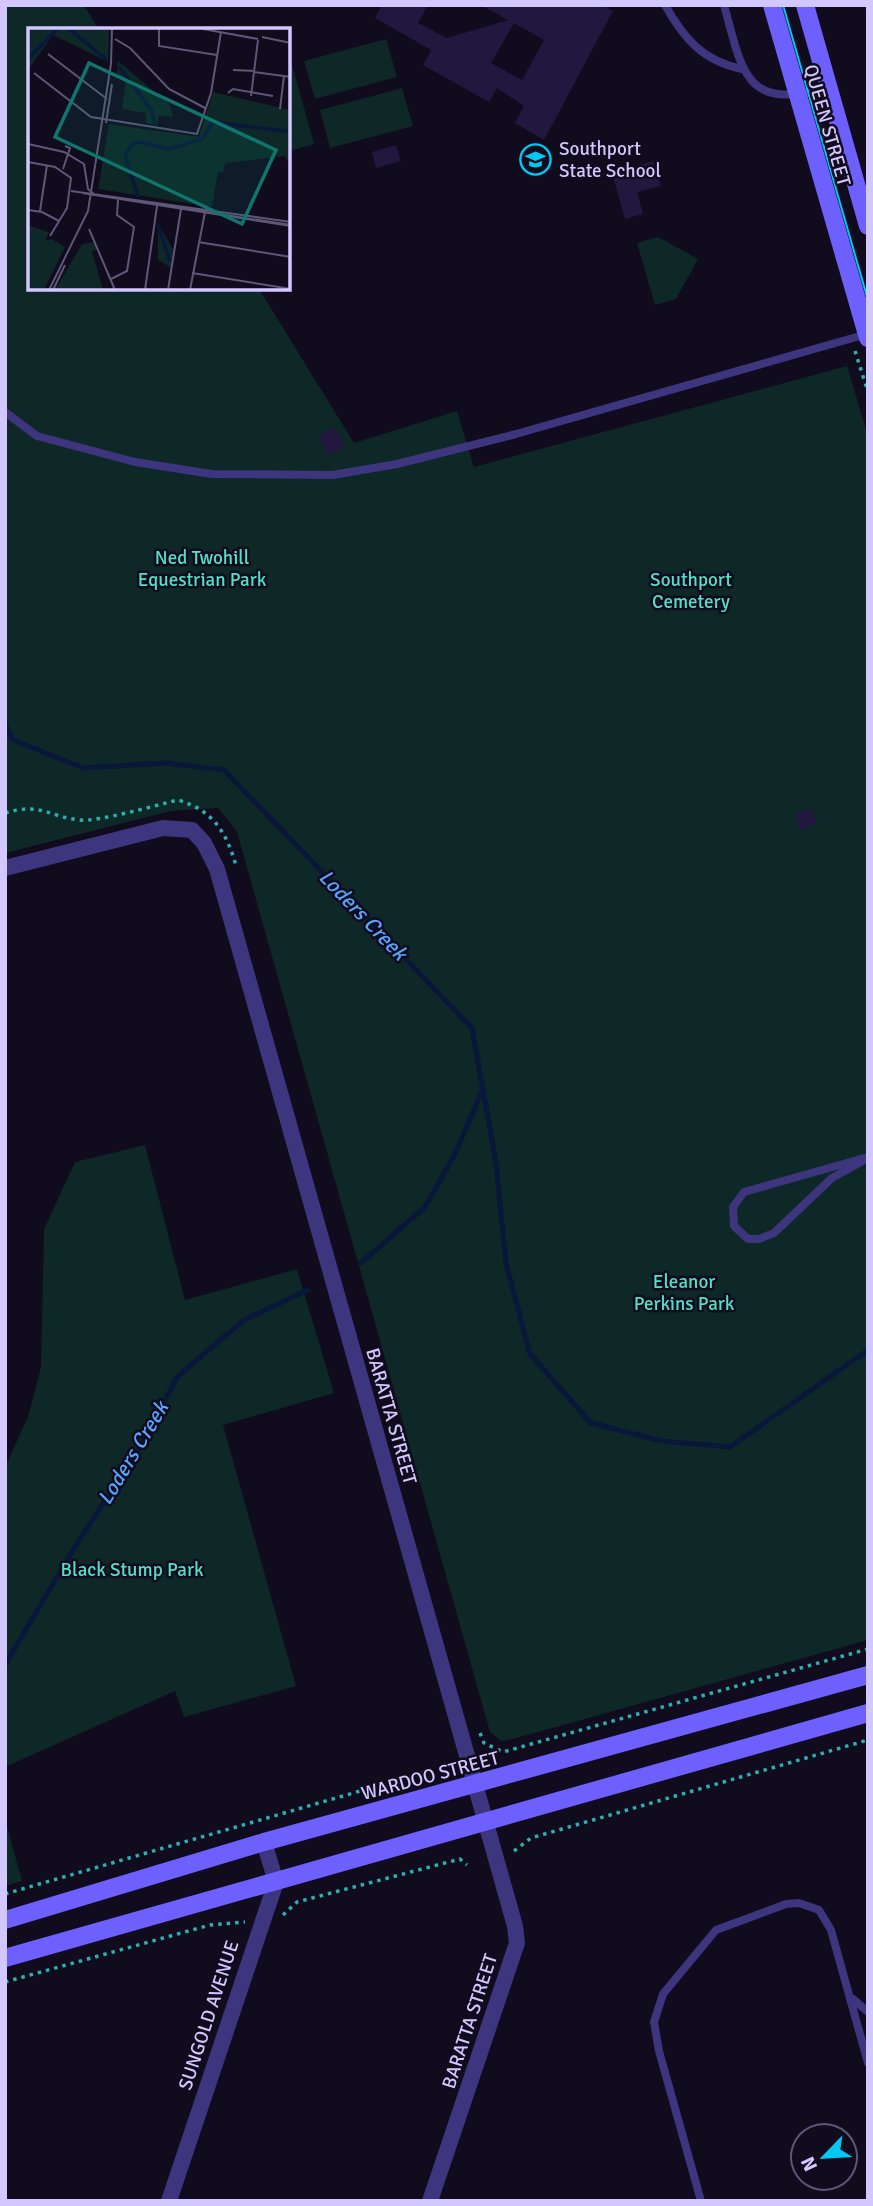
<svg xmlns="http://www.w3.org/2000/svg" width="873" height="2206" font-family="Signika,sans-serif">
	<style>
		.green { fill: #0e2727 }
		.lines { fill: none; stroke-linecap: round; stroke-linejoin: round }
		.stream { stroke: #08173a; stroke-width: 5 }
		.building { fill: #22173f; fill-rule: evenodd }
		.path { stroke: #2bafb0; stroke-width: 3.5; stroke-dasharray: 3.5 5; stroke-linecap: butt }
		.lane { stroke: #3d357d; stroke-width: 8 }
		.street { stroke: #3d357d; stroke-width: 16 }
		.secondary { stroke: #6e5fff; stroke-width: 18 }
		.tram { stroke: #00c9f3; stroke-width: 2 }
		.labels { text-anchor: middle; stroke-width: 5; stroke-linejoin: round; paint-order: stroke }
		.street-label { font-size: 19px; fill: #d2c8ff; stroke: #100b1d }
		.poi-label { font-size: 19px; fill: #d2c8ff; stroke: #100b1d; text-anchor: start }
		.park-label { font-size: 19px; fill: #53e0c6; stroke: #100b1d }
		.water-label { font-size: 21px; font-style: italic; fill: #56a5ff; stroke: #100b1d }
		.inset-river { fill: none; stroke: #08173a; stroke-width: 3.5 }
		.inset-road { fill: none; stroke: #5e5777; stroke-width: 2 }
		.view { fill: #0f766e; fill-opacity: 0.15; stroke: #0f766e; stroke-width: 3.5 }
		.inset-edge { fill: none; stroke: #d2c8ff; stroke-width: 3.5 }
	</style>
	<rect width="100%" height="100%" fill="#100b1d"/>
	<!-- green -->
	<path class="green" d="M5 5H84L99 30H30V289H259L354 443 457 411 474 467 847 366 868 436V1640L513 1739 501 1741 490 1732 237 832 218 808 171 811 5 853Z
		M386 39 397 77 315 99 304 61Z
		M291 61 314 144 289 151V62Z
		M402 88 413 126 330 148 320 110Z
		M658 237 698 259 676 299 655 305 637 243Z
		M145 1145 185 1300 297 1269 334 1393 223 1425 296 1686 184 1717 175 1691 5 1767V1467L28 1417 41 1367 44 1229 75 1162Z
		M5 1819 22 1881 5 1886Z"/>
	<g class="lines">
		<!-- stream -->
		<path class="stream" d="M5 724 13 740 83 768 166 763 224 770 472 1028 496 1163 506 1263 530 1354 591 1423 662 1441 730 1447 868 1350
			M361 1263 425 1207 455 1154 483 1089
			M5 1665 76 1545 143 1443 177 1377 244 1320 308 1290"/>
	</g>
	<!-- building -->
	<path class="building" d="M382 5H428L418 23 447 38 508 20 481 5H602L613 11 544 140 515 123 524 106 497 88 489 102 423 65 431 50 375 18ZM514 23 544 40 522 80 491 63Z
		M396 145 401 161 376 168 372 152Z
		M653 161 661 186 637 192 643 214 625 219 612 173Z
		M335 427 345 446 329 455 318 436Z
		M812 809 817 824 800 830 796 814Z"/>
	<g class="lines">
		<!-- path -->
		<path class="path" d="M855 351 868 392
			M5 813C41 802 49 817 80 820 98 822 157 805 178 800 213 810 227 833 236 866
			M480 1733 484 1743 503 1752 868 1649
			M514 1851 531 1838 868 1740
			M5 1894 436 1769
			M283 1915 297 1902 460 1859 467 1865
			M5 1982 210 1925 245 1922"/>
		<!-- lane -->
		<path class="lane" d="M665 5C684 39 703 61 742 69
			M724 5C742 69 744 114 828 86
			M5 412 37 436 135 462 212 474 333 475 397 464 516 434 867 334
			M868 1157 744 1192 733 1207 734 1226 748 1239H759L774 1233 832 1178 868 1158
			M853 1999 868 2012
			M701 2201 659 2051 654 2022 663 1994 716 1930 786 1904 799 1903 819 1910 831 1930 868 2063"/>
		<!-- street -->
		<path class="street" d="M5 868 163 828 192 830 204 843 217 869 515 1926 517 1943 430 2201
			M169 2201 276 1882 264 1842"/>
		<!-- secondary -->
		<path class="secondary" d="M772 5 868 338
			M805 5 868 226
			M5 1920 264 1842 868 1675
			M5 1958 868 1713"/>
		<!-- tram -->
		<path class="tram" d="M783 5 868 300"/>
	</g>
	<!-- icons -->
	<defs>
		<symbol id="school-ring" viewBox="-11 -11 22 22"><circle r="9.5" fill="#100b1d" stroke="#00c9f3" stroke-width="1.5"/><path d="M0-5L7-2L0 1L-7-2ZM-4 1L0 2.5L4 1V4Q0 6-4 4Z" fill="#00c9f3"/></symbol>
	</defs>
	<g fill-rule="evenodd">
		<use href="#school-ring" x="518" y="142" width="35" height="35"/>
	</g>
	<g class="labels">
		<!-- street labels -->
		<g class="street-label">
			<text transform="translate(828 125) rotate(74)" y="7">QUEEN STREET</text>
			<text transform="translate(392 1416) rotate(74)" y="7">BARATTA STREET</text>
			<text transform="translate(430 1775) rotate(-15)" y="7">WARDOO STREET</text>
			<text transform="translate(208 2015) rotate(-72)" y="7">SUNGOLD AVENUE</text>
			<text transform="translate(469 2021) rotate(-72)" y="7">BARATTA STREET</text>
		</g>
		<!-- poi labels -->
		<g class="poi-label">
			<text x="559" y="155">Southport<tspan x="559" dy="22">State School</tspan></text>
		</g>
		<!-- park labels -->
		<g class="park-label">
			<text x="202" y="564">Ned Twohill<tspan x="202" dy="22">Equestrian Park</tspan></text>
			<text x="691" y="586">Southport<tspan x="691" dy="22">Cemetery</tspan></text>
			<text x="684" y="1288">Eleanor<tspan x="684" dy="22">Perkins Park</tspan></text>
			<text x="132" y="1576">Black Stump Park</text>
		</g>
		<!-- water labels -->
		<g class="water-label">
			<text transform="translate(363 915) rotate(46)" y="7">Loders Creek</text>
			<text transform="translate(133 1453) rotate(-59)" y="7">Loders Creek</text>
		</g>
	</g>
	<!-- overview -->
	<g transform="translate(28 28)">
		<rect width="262" height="262" fill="#100b1d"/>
		<path d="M0 1H81L80 34 25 7 0 42ZM90 33 142 77 145 89 131 87 129 97 117 95 118 85 94 81 98 52 88 50ZM185 64 262 82V138L257 128 197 135 195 145 190 144 184 179 70 161 81 96 171 109ZM1 190 2 198 21 204 17 213 24 211 37 219 16 262H0ZM130 195 145 222 144 240 130 232ZM66 214 70 221 64 223 75 262H27L54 216Z" fill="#0e2727"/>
		<path class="inset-river" d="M41 1 79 32M0 31 29 1M91 39 124 83 127 97M110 169 97 127 104 116 112 114 142 121 174 111 185 94 263 104M130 197 142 233"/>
		<path class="inset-road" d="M131 1V18L189 27M175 1 230 11M234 9 263 15M87 11 102 20 141 61 177 80M20 26 79 71M205 42 227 43M226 44 263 49M6 45 63 89 169 106 183 65 193 4M200 65 205 61 245 68M223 68 230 12M252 81 256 48M78 95 84 56M0 116 36 124 56 136 60 161 67 167 263 197M0 134 27 139 43 150 39 180 22 208M35 141 42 120 37 118M43 163 263 194M54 165 263 198M0 182 14 184 31 193M12 183 19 137M61 201 87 262M170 214 263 229M164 245 263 261M83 251 99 243 106 199 89 187 90 172M21 262 60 183 83 36 84 1M25 262 37 237M117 262 129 178M140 262 153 181M162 262 177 184"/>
		<path class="view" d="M61 35 248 122 214 196 27 109Z"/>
		<rect width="262" height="262" class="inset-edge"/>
	</g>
	<!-- border -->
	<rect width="873" height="2206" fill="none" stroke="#d2c8ff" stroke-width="14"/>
	<!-- north arrow -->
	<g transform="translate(824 2157) rotate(245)"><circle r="33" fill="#100b1d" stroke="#5e5777" stroke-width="2"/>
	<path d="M0-5L12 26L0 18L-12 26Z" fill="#00c9f3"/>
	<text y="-10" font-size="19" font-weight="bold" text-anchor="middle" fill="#d2c8ff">N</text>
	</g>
</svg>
